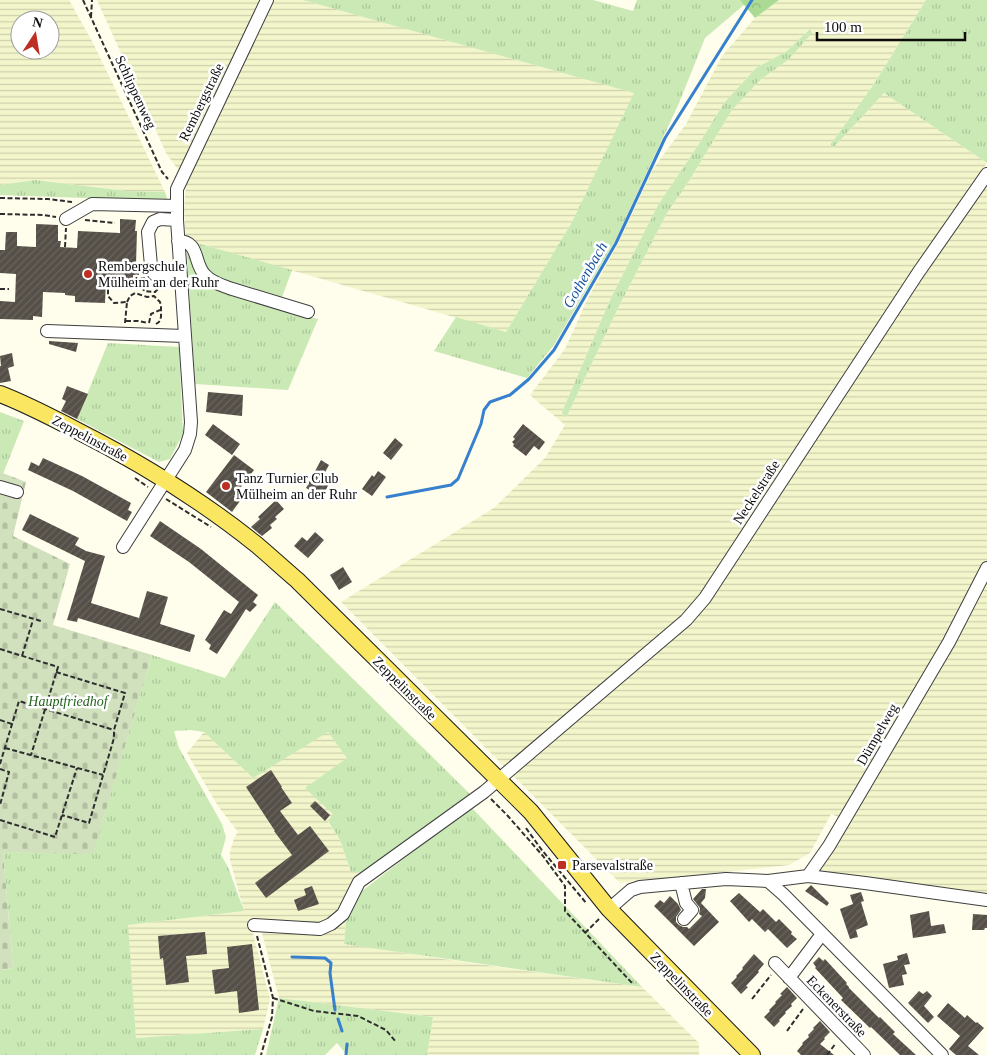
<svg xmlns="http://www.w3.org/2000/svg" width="987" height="1055" font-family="'Times New Roman',serif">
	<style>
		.farmland { fill: url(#farmland-rules); fill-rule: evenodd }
		.grass { fill: url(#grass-tufts) }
		.forest { fill: url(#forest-crowns) }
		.cemetery { fill: url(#cemetery-stones) }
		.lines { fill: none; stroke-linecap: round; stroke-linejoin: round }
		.stream { stroke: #3680ce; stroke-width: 3 }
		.building { fill: url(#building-hatch) }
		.minor-casing { stroke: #3f3f3f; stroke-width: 14 }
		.major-casing { stroke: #1d1d1d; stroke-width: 18 }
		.path { stroke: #2e2e2e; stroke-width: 2; stroke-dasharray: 5 2.5; stroke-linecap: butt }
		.minor { stroke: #fff; stroke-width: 12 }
		.major { stroke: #fae660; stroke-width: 16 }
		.poi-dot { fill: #bd2e23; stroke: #fff; stroke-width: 2 }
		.labels { text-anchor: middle; stroke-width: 5; stroke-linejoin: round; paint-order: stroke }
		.street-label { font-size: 14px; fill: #0c0c0c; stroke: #fff }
		.poi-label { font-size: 14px; fill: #0c0c0c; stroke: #fff; text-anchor: start }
		.park-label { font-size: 14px; font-style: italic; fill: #23641c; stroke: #fff }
		.water-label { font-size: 15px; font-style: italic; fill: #15529e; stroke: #fff }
	</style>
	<defs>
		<pattern id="farmland-rules" width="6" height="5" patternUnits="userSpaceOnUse" patternTransform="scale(1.25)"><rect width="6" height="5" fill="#f3f5cb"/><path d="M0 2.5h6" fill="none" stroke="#cfd1ad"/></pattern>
		<pattern id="grass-tufts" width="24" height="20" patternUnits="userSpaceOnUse" patternTransform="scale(1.25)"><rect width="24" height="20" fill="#cae9b5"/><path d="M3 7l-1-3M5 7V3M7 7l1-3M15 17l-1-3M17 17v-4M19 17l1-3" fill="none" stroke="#acc79a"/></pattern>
		<pattern id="forest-crowns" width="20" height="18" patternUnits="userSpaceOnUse" patternTransform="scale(1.25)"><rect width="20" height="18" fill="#abda94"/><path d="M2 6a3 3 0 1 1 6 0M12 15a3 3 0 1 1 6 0" fill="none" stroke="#92ba7e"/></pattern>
		<pattern id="cemetery-stones" width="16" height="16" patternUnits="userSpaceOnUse" patternTransform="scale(1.25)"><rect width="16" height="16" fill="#d1e0bd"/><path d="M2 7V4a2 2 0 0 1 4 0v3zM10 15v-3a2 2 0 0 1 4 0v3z" fill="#b2bfa1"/></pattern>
		<pattern id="building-hatch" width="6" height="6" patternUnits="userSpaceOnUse" patternTransform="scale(1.25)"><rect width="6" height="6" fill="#554f48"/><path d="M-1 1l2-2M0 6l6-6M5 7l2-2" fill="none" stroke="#68645e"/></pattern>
	</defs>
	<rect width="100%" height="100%" fill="#fffdeb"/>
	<!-- farmland -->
	<path class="farmland" d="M0 0H69L93 43 165 192 126 191 35 180 0 185ZM20 20H50V50H20Z
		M97 0H303L635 93 572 222 506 332 186 240 184 210 186 185 193 169 179 171 166 153Z
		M779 0H926L874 84 831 144 833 148 884 93 987 163 950 217 987 187V896L818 872 847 821 831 814 810 853 789 865 620 883 341 602 494 508 545 458 565 425 530 395 565 349 588 298 618 244 653 169 686 124 722 56 755 18ZM810 29 788 60 760 80 732 110 689 181 667 213 619 306 567 416 564 417 562 412 610 300 658 205 697 147 724 103 756 68 787 51Z
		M327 731 348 758 333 814 328 822 340 840 351 872H364L341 912 321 927 250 922 270 999 263 1029 136 1038 127 925 244 911 230 860V852L234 838 238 832 218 806 187 753 204 732 253 778Z
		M346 921 344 943 443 959 642 987 699 1043V1055H427L433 1017 279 998 262 933 321 935Z"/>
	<!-- grass -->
	<path class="grass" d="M303 0H593L633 11 637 0H740L745 4 705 38 679 103 615 241 554 345 527 378 434 351 456 317 506 332 572 222 634 93Z
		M926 0H987V163L884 93 833 148 831 144 874 84Z
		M810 29 812 33 788 60 760 80 732 110 689 181 667 213 619 306 567 416 564 417 562 412 610 300 658 205 697 147 724 103 756 68 787 51Z
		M35 180 126 191 165 192 168 201 0 195V185Z
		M186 240 292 270 278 308 318 319 288 390 195 384Z
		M108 343 179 347 183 434 170 459 159 462 77 419Z
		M0 412 24 421 3 474 0 472Z
		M275 602 472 796 364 872H351L340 840 328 821 333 814 305 788 347 758 328 732 253 778 204 732 190 730 174 731 179 748 222 824 226 837 221 855 228 867 244 911 128 925 136 1038 263 1029 255 1055H0V970L13 968 3 852 93 853 152 655 225 678Z
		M471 807 642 987 344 944 346 921 362 891Z
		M279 998 433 1017 427 1055H347L337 1043 325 1055H266Z"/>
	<!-- forest -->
	<path class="forest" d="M740 0H779L755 18Z"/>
	<!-- cemetery -->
	<path class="cemetery" d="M0 472 26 482 13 536 70 564 53 625 152 655 93 854 3 852 13 968 0 970Z"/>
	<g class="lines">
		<!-- stream -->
		<path class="stream" d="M387 497 451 485 458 479 481 424 484 410 490 402 510 395 529 379 554 350 616 243 665 138 752 0
			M292 957 325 958 331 963 330 973 335 1010
			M338 1019 342 1031
			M346 1055 347 1044"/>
	</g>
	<!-- building -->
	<path class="building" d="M120 219 136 220 135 231H137L136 264H139V275H133V282L106 281 105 303 75 302V296L65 295V293L43 292 42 317 33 316V320L0 319V301L15 302 16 274 0 273V250H5L6 232H17V246L36 247V224L58 225V241H61L60 247 77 248 78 231 120 233Z
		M49 341 78 343 76 352 49 344Z
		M12 353 14 366 8 368 11 381 0 383V366H1L0 356Z
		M67 386 88 394 77 419 61 411 66 401 62 399Z
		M208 392 243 395 242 416 206 412Z
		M213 424 240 444 232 455 205 435Z
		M523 424 545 442 539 450 534 446 526 456 513 446 514 444 512 442 515 439 513 437Z
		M395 438 403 445 391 460 383 453Z
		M234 455 254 470 234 496 240 501 232 512 206 492Z
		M43 458 82 476 131 503 128 510 132 512 127 521 73 491 28 470 31 462 39 466Z
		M321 460 329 465 322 478 330 482 322 497 306 488Z
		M378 471 386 477 372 496 362 489 372 475 374 477Z
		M276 500 284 509 275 517 277 519 270 525 272 528 262 536 251 527 260 519 258 517Z
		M30 514 79 538 75 545 86 551 105 556 91 603 139 618 147 591 168 597 160 624 195 635 190 652 78 618 77 622 67 620 85 561 22 530Z
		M160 521 201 549 258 595 253 602 257 605 250 612 246 609 217 654 209 649 211 645 205 640 224 610 231 614 239 602 189 562 150 536Z
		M315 532 324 540 308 558 294 546 302 537 307 541Z
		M343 567 352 582 339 590 330 575Z
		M271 770 282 787H281L292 803 280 811 298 835 310 826 329 851 266 898 255 883 292 855 274 831H275L246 787Z
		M315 801 330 815 325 821 310 806Z
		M811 885 829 903 827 906 805 891Z
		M312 886 319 904 298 911 294 900 306 895 304 889Z
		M702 889H706L705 898 701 903 719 922 694 946 654 906 660 900 664 903 670 896 678 904 681 910 676 917V922L679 925 683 927H687L689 929 702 916 699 914 700 908 693 899Z
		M861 892 864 901 861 902 868 925 856 930 858 937 850 939 840 909 853 904 850 895Z
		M739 893 760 912 763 909 776 922 779 919 792 932 791 934 797 939 787 948 768 929 765 932 752 919 749 922 730 901Z
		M929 911 931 926 944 924 946 933 913 938 910 915Z
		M973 914 987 915V928H985L984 930H972Z
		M205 932 207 954 186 956 189 982 166 985 163 958 160 959 158 936Z
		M252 944 259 1010 239 1013 237 991 215 994 212 970 229 968 227 947Z
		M907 953 910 964 904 965 907 974 902 975 904 985 889 988 883 964 898 960 897 956Z
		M754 954 764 964 758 971 759 972 746 986 748 987 741 994 731 983 737 977 736 976 743 969 742 968Z
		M819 957 823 961 825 959 847 983 846 984 849 987V988L879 1018 880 1017 895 1032 893 1034 916 1055H900L871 1027 870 1028 841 1000 843 998 815 968 816 967 813 963Z
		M787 987 797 998 791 1004 792 1006 785 1012 786 1013 779 1020 780 1021 774 1027 764 1017 770 1011 769 1010 776 1003 775 1002 782 995 780 994Z
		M919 991 923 994 927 991 932 996 924 1006 934 1017 928 1023 908 1003Z
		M948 1003 965 1018 967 1015 976 1023 977 1022 984 1028 968 1046 979 1055H956L949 1049 960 1036 937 1016Z
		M820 1021 830 1032 824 1038 825 1039 820 1044 834 1055H801L797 1051 803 1044 802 1043 809 1037 808 1035 814 1029 813 1028Z"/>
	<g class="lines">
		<defs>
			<path id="minor" d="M66 219 92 204 177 206
				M177 220 160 219 153 222 148 232 151 266 154 274 161 277 181 279
				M178 241C200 241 193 263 205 275 211 282 221 285 229 288L308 312
				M47 331 184 336
				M0 487 17 492
				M123 547 185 450 190 434 191 422 177 220V189L267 0
				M808 876 829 846 949 642 987 568
				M768 881 784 895 942 1055
				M681 883 686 903 692 910 684 919
				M609 909 631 890 640 887 726 879 768 881 808 876 865 883 987 900
				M254 925 320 929 331 924 343 914 359 882 484 792 686 620 705 598 918 273 987 174
				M775 963 864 1055
				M789 978 822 934"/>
			<path id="major" d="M0 394C26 404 51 417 76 430 139 462 201 500 257 545 270 556 283 568 297 580L531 812 609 909 752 1055"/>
		</defs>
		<!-- minor casing -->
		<use href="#minor" class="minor-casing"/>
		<!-- major casing -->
		<use href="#major" class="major-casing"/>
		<!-- path -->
		<path class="path" d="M83 0 162 172 168 179
			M91 17 92 0
			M0 198 48 199 72 202
			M0 214 43 215 56 217
			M85 220 115 223
			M65 247 66 228
			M133 279 145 278
			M140 279 144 291 155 292 159 288 157 287
			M0 289H9
			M127 302 130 296 135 293 147 297 154 296 160 302 161 306V317L159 322 156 324
			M126 321H138L148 323
			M125 323 127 302 114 303 108 296V283L133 284 140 279
			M149 323 151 314 160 310
			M135 478 148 487
			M166 499 211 527
			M0 609 41 621
			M0 649 58 667 31 755
			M22 656 33 620
			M56 672 125 693 114 730V738L89 823 62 815
			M0 720 12 724
			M5 748 103 775
			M0 764 19 701 114 730
			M0 769 9 772 0 805
			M491 799 507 815 543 856 565 886V911L632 983
			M0 820 55 837 77 768
			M526 828 541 849 587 904
			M585 933 599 919
			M257 936 273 998 272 1017 261 1055
			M273 998 314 1011 358 1016 386 1030 396 1042
			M752 999 771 975
			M787 1031 803 1009
			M827 1055 836 1043"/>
		<!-- minor -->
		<use href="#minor" class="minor"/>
		<!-- major -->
		<use href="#major" class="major"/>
	</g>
	<!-- markers -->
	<g class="poi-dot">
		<circle cx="88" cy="274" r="5"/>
		<circle cx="226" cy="486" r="5"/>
		<rect x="557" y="860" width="10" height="10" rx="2.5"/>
	</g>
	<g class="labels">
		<!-- street labels -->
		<g class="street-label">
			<text transform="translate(136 92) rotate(65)" y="5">Schlippenweg</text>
			<text transform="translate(201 102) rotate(-64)" y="5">Rembergstraße</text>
			<text transform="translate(90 438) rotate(28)" y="5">Zeppelinstraße</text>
			<text transform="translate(756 492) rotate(-57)" y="5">Neckelstraße</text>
			<text transform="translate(405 688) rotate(45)" y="5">Zeppelinstraße</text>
			<text transform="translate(877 734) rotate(-60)" y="5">Dümpelweg</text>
			<text transform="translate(682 984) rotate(46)" y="5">Zeppelinstraße</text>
			<text transform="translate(837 1006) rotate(46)" y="5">Eckenerstraße</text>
		</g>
		<!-- poi labels -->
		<g class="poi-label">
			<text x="98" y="271">Rembergschule<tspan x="98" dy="16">Mülheim an der Ruhr</tspan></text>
			<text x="236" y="483">Tanz Turnier Club<tspan x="236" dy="16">Mülheim an der Ruhr</tspan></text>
			<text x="572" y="870">Parsevalstraße</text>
		</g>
		<!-- park labels -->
		<g class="park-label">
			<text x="68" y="706">Hauptfriedhof</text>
		</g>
		<!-- water labels -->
		<g class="water-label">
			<text transform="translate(585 275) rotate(-60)" y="5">Gothenbach</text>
		</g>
	</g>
	<!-- north arrow -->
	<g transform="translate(35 35) rotate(12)"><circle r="24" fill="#ffffff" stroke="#9e9e9e"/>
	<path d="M0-4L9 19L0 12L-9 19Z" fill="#bd2e23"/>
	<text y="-8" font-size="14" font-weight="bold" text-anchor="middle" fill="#0c0c0c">N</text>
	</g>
	<!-- scale -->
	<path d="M817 32v8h148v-8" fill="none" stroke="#0c0c0c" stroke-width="2.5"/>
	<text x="824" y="32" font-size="15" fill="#0c0c0c" stroke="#ffffff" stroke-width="4" paint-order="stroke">100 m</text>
</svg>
